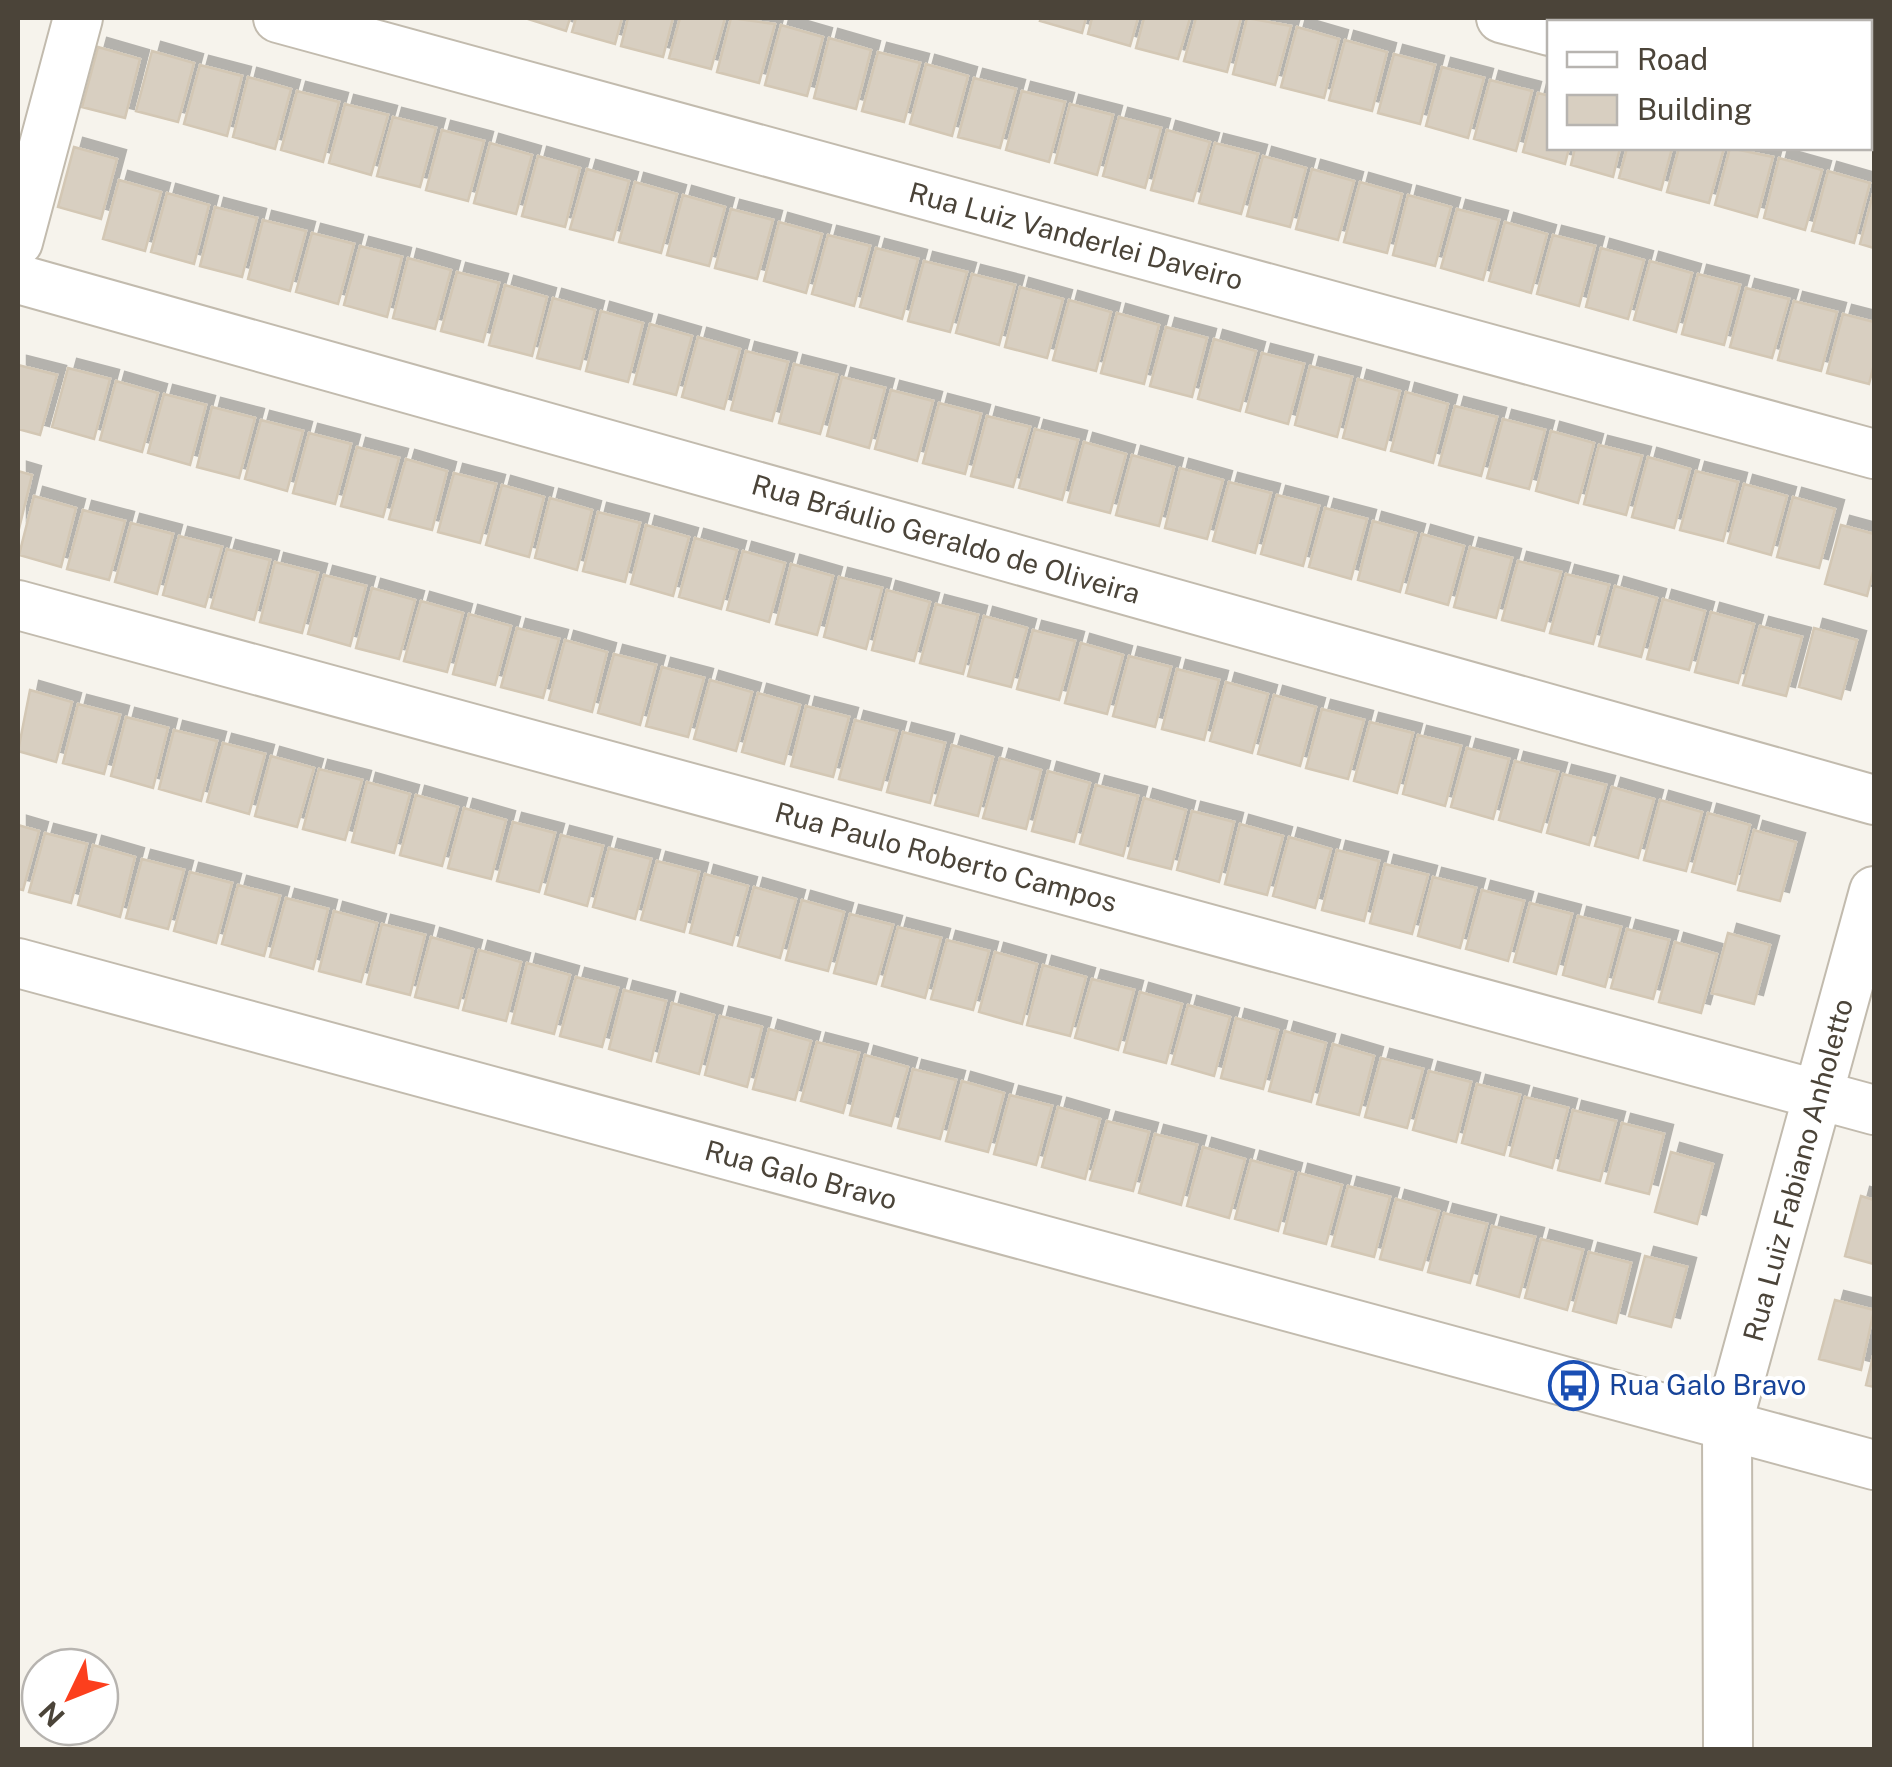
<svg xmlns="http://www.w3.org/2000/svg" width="1892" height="1767" font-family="'Public Sans',sans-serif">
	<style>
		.building { fill: #d8cfc1; stroke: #d3c7b4; stroke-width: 2.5; filter: url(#shadow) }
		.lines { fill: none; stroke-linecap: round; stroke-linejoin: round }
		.street-casing { stroke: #c2bbae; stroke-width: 52 }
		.street { stroke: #fff; stroke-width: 48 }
		.labels { text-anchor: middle; stroke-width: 8; stroke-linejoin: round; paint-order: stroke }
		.street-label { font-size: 28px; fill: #4b4439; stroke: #fff }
		.transit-label { font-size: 28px; fill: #164399; stroke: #fff; text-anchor: start }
	</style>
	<defs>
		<filter id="shadow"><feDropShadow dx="9" dy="-9" stdDeviation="0" flood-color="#0004"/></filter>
	</defs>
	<rect width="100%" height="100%" fill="#f6f3ec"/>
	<!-- building -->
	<path class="building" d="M525 18H570L566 31Z
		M576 18H622L615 44 572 32Z
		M628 18H673L663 57 621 46Z
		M680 18H725L711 69 669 58Z
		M731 18 775 24 759 83 717 72Z
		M1041 18H1086L1082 33 1040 21Z
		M1092 18H1138L1130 46 1088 34Z
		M1144 18H1190L1178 59 1136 48Z
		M1196 18H1241L1227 72 1184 61Z
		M1247 18 1291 26 1275 85 1233 74Z
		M1766 18H1811L1810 22H1776Z
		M1818 18H1863L1862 22H1817Z
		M1870 18H1874V49L1870 48Z
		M781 25 823 37 807 96 765 85Z
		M1297 27 1339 39 1324 98 1281 87Z
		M829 38 871 50 856 109 814 98Z
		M1345 40 1387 52 1372 111 1329 100Z
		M98 47 140 59 125 118 82 107Z
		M152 51 194 63 178 122 136 111Z
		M878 52 920 63 904 122 862 111Z
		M1394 54 1435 65 1420 124 1378 113Z
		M926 64 968 76 952 136 910 124Z
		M200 65 242 76 227 136 184 124Z
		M1442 67 1484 78 1468 138 1426 126Z
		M248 77 291 89 275 149 233 137Z
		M974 78 1016 89 1000 148 958 137Z
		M1490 80 1532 91 1516 151 1474 139Z
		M297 91 339 102 323 162 281 150Z
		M1022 91 1065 102 1049 162 1006 150Z
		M1538 93 1550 96V148H1569L1565 164 1523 152Z
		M345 104 388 115 371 175 329 163Z
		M1070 104 1113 115 1097 175 1055 163Z
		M393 117 436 128 420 187 377 176Z
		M1119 117 1161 128 1145 188 1103 176Z
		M442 130 484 141 468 201 426 190Z
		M1167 130 1210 142 1193 201 1151 190Z
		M490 143 532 155 516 214 474 203Z
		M1215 143 1258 154 1241 214 1199 203Z
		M74 147 117 159 101 219 58 207Z
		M1575 148H1620L1613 177 1571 165Z
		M1627 148H1672L1661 190 1619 178Z
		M1679 148H1724L1709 203 1667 192Z
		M1730 148 1773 157 1757 217 1715 205Z
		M538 156 580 168 565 227 522 216Z
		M1263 156 1306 168 1290 227 1247 216Z
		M1779 158 1822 170 1805 230 1764 218Z
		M587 169 629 181 613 240 570 229Z
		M1312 169 1354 181 1338 240 1296 229Z
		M1828 171 1870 183 1854 243 1812 231Z
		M119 180 161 192 145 251 103 239Z
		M635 182 677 194 661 253 619 242Z
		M1360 182 1402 194 1387 253 1344 242Z
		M1874 190V248L1860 244Z
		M167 193 209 205 194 264 151 252Z
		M683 195 725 207 709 266 667 255Z
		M1408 195 1451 207 1435 266 1393 255Z
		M215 207 257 218 242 277 200 266Z
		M731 209 773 220 757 279 715 268Z
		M1457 209 1499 220 1483 280 1441 268Z
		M263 220 306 231 290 291 248 279Z
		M779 222 822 234 806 293 764 281Z
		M1505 222 1547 234 1531 293 1489 281Z
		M312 233 354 244 338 304 296 292Z
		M828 235 870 246 854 306 812 294Z
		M1553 235 1595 246 1579 306 1537 294Z
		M360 246 402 257 387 317 344 305Z
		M876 248 918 259 902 319 860 307Z
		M1601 248 1644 260 1628 319 1586 307Z
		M408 258 451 270 435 329 393 318Z
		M924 261 967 272 950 332 908 321Z
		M1650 261 1692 273 1676 332 1634 320Z
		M457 272 499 283 483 342 441 331Z
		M972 274 1015 285 999 345 956 333Z
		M1698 274 1740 285 1724 345 1682 334Z
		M505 285 547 297 532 356 489 345Z
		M1020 287 1063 299 1047 358 1005 347Z
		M1746 288 1789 299 1772 358 1730 347Z
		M553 298 595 310 580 369 537 358Z
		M1069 300 1111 312 1096 371 1053 360Z
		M1794 301 1837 312 1821 371 1778 360Z
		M601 311 643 323 628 382 586 371Z
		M1117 313 1159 325 1144 384 1101 373Z
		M1843 314 1874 322V364L1869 384 1827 373Z
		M650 324 692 336 676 395 634 384Z
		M1166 327 1207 338 1192 397 1150 386Z
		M698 337 740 349 724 409 682 397Z
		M1214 339 1256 351 1240 411 1198 399Z
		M746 351 788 362 772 421 731 410Z
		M1262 353 1304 364 1288 424 1246 412Z
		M794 364 837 375 820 434 779 423Z
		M18 365 57 375 40 435 18 429Z
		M1310 366 1352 377 1337 437 1295 425Z
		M68 368 110 379 94 439 52 427Z
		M842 377 885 388 869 448 827 436Z
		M1358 379 1400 391 1385 450 1343 438Z
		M116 381 158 393 142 452 100 440Z
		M891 390 933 401 917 461 875 449Z
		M1406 392 1448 404 1433 463 1391 451Z
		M164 394 206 405 190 465 148 453Z
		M939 403 981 414 965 474 923 463Z
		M1455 406 1497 417 1481 476 1439 465Z
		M212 407 255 418 239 478 197 467Z
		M987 416 1030 427 1013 487 971 476Z
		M1503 419 1545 430 1529 489 1487 478Z
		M261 420 303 431 287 491 245 479Z
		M1035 429 1078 440 1062 500 1019 488Z
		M1551 431 1594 443 1578 503 1536 491Z
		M309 433 351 444 335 504 293 493Z
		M1084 442 1126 454 1110 513 1068 502Z
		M1599 445 1642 456 1626 515 1584 504Z
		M357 447 399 458 383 517 341 506Z
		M1132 455 1174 467 1159 526 1116 515Z
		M1648 457 1690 469 1674 528 1632 517Z
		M406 459 447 471 432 530 389 519Z
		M1180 468 1223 480 1207 539 1165 528Z
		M18 471 32 475 18 533Z
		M1696 471 1738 482 1723 541 1680 530Z
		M454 473 496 484 480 543 438 532Z
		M1229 482 1271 493 1255 553 1213 541Z
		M1744 484 1787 496 1771 555 1728 543Z
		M502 485 544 497 529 557 486 545Z
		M1277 495 1319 506 1303 566 1261 554Z
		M34 496 76 508 61 567 19 555Z
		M1793 497 1835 509 1819 568 1777 557Z
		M550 498 592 510 577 570 535 558Z
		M1325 508 1367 519 1351 579 1309 567Z
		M83 510 125 521 109 580 67 569Z
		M598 512 640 523 625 582 583 571Z
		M1373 521 1416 533 1400 592 1358 580Z
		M131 523 173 534 157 594 115 582Z
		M646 525 689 537 673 596 631 584Z
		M1841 525 1874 534V568L1867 596 1825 584Z
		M1422 534 1464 546 1448 605 1406 593Z
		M179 536 222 547 205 607 163 595Z
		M695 538 737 550 721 609 679 597Z
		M1470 547 1512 558 1496 618 1454 607Z
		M227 549 270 560 254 620 211 608Z
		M743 551 785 563 769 622 727 610Z
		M1518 561 1561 572 1544 631 1502 620Z
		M275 562 318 573 302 633 260 622Z
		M791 564 833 576 817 635 776 624Z
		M1566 574 1609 585 1593 644 1550 633Z
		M324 575 366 586 350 646 308 634Z
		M839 577 882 588 866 649 824 637Z
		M1615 586 1657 598 1641 657 1599 646Z
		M372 588 415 600 399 659 356 648Z
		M887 590 930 602 914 661 872 650Z
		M1663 599 1705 611 1689 670 1647 659Z
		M421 601 463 613 447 672 404 661Z
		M936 604 978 615 963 674 920 663Z
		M1711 612 1754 624 1738 683 1695 672Z
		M469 614 511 626 495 685 453 674Z
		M984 616 1027 628 1011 687 968 676Z
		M1760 626 1802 637 1786 696 1743 685Z
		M517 628 559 639 543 698 501 687Z
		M1814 628 1857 640 1841 699 1799 687Z
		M1033 630 1075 641 1059 700 1017 689Z
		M565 640 607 652 592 712 549 700Z
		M1081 643 1123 655 1107 714 1065 703Z
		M614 654 656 665 640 725 598 713Z
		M1129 656 1171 667 1155 727 1113 716Z
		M662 667 704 678 688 737 646 726Z
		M1177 669 1219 680 1204 740 1162 729Z
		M710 680 752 692 736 751 694 739Z
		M1226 682 1268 694 1252 753 1210 741Z
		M30 690 72 702 56 762 18 751Z
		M758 693 800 705 784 764 742 752Z
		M1274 695 1316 707 1300 766 1258 754Z
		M78 704 120 715 104 774 63 763Z
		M806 706 849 717 833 777 791 766Z
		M1322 709 1364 720 1348 779 1306 768Z
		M126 717 168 728 153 788 111 776Z
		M855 720 897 731 881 790 839 779Z
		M1370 722 1413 733 1397 793 1354 781Z
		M174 730 217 741 201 801 159 789Z
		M903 732 945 743 930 803 887 792Z
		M1418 735 1461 746 1445 806 1403 794Z
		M223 743 265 754 249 814 207 802Z
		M952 745 993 757 978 816 935 805Z
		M1467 748 1509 759 1493 819 1451 807Z
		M271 756 314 768 297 827 255 816Z
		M1000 758 1041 770 1026 829 983 818Z
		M1515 761 1558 772 1541 832 1499 820Z
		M319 769 362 780 345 840 303 829Z
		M1048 771 1090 783 1074 842 1032 831Z
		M1563 774 1606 785 1589 845 1547 833Z
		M367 782 410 794 394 853 352 842Z
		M1096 785 1138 796 1123 856 1080 844Z
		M1612 787 1654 799 1638 858 1595 846Z
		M416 795 458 807 442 866 400 855Z
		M1144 798 1186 810 1171 869 1128 858Z
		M1660 800 1702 812 1686 871 1644 860Z
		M464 808 506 820 491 879 448 868Z
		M1192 811 1234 822 1219 882 1177 870Z
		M1708 813 1750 825 1735 884 1692 872Z
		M513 822 555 833 539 892 497 881Z
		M1240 824 1283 836 1267 895 1225 884Z
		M18 825 39 831 23 890 18 889Z
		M1754 830 1796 842 1780 901 1738 890Z
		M45 833 87 844 71 903 29 892Z
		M561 835 603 846 587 906 545 894Z
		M1289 837 1331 849 1315 908 1273 896Z
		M93 845 135 857 120 917 78 905Z
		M609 848 651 859 635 919 593 907Z
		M1337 850 1379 861 1364 921 1322 910Z
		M142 859 184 870 168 929 126 918Z
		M657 861 699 872 684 932 641 920Z
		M1385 864 1428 875 1412 934 1370 923Z
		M190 872 232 883 216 943 174 931Z
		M705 874 748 886 732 945 690 933Z
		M1433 877 1476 888 1460 948 1418 936Z
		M238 885 280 896 264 956 222 944Z
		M754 887 796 899 780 958 738 946Z
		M1482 890 1524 901 1508 961 1466 949Z
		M286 898 328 909 313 969 270 957Z
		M802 900 844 912 828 971 786 960Z
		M1530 903 1572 914 1556 974 1514 962Z
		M334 911 377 923 361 982 319 971Z
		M850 914 893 925 876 984 834 973Z
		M1578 916 1621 927 1605 987 1563 975Z
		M382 924 425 935 410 995 367 984Z
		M898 927 941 938 925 998 882 986Z
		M1627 929 1669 940 1653 999 1611 988Z
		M1728 933 1770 945 1754 1004 1712 993Z
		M431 937 473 949 458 1008 415 997Z
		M947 940 989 951 973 1010 931 999Z
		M1675 942 1717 954 1701 1013 1659 1002Z
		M479 950 521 962 506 1021 463 1010Z
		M995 952 1037 964 1022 1024 979 1012Z
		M527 963 570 975 554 1034 512 1023Z
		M1043 965 1086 977 1070 1036 1027 1025Z
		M576 977 618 988 602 1047 560 1036Z
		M1092 979 1134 990 1118 1050 1075 1038Z
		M624 990 666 1001 651 1061 609 1049Z
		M1140 992 1182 1004 1166 1063 1124 1052Z
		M672 1003 714 1015 699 1074 657 1062Z
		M1188 1005 1230 1017 1214 1076 1172 1064Z
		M720 1016 762 1027 747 1087 705 1075Z
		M1236 1018 1278 1030 1263 1089 1221 1078Z
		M769 1029 811 1041 795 1100 753 1089Z
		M1285 1031 1326 1043 1311 1102 1269 1091Z
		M817 1042 859 1053 843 1113 801 1101Z
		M1333 1044 1374 1056 1359 1115 1317 1104Z
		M865 1055 908 1067 891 1126 850 1115Z
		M1381 1058 1423 1069 1407 1128 1365 1117Z
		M913 1069 956 1080 940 1139 898 1128Z
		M1429 1071 1471 1082 1456 1142 1413 1130Z
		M962 1081 1004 1093 988 1152 946 1141Z
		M1477 1084 1520 1095 1504 1155 1462 1143Z
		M1010 1095 1052 1106 1036 1165 994 1154Z
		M1525 1097 1568 1108 1552 1168 1510 1156Z
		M1058 1107 1100 1119 1085 1179 1042 1167Z
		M1573 1110 1616 1121 1600 1181 1558 1170Z
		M1107 1121 1149 1132 1133 1191 1090 1180Z
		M1622 1123 1664 1134 1649 1194 1606 1183Z
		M1155 1134 1197 1145 1181 1205 1139 1193Z
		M1203 1147 1245 1159 1229 1218 1187 1206Z
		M1671 1152 1713 1164 1697 1224 1655 1212Z
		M1251 1160 1293 1172 1278 1231 1235 1219Z
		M1299 1173 1342 1185 1326 1244 1284 1233Z
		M1348 1186 1390 1197 1374 1257 1332 1246Z
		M1861 1196 1874 1200V1264L1845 1256Z
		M1396 1199 1439 1211 1422 1270 1380 1259Z
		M1444 1213 1487 1224 1470 1283 1428 1272Z
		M1492 1226 1535 1237 1519 1297 1477 1285Z
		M1541 1239 1583 1250 1567 1310 1525 1298Z
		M1589 1252 1631 1263 1616 1323 1573 1311Z
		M1645 1256 1687 1267 1671 1327 1629 1316Z
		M1835 1300 1874 1310 1861 1370 1819 1359Z
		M1874 1352V1387L1866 1385Z"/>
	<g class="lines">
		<defs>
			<path id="street" d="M278 18 1874 454
				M1501 18 1550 31
				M1870 117 1874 119
				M18 242 78 18
				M18 279 1874 800
				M18 605 1874 1110
				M18 963 1874 1465
				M1728 1750 1727 1426 1874 891"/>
		</defs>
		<!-- street casing -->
		<use href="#street" class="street-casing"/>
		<!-- street -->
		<use href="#street" class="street"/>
	</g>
	<!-- icons -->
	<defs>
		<symbol id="bus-ring" viewBox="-11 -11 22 22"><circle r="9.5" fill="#fff" stroke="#1a4fb4" stroke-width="1.5"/><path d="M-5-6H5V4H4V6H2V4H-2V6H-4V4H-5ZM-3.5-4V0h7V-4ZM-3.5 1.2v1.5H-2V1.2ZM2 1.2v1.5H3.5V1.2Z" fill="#1a4fb4"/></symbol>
	</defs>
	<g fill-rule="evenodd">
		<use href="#bus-ring" x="1546" y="1358" width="55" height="55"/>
	</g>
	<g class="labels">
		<!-- street labels -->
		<g class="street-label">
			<text transform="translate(1076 236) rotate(15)" y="10">Rua Luiz Vanderlei Daveiro</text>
			<text transform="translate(946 539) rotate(16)" y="10">Rua Bráulio Geraldo de Oliveira</text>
			<text transform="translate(946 857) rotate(15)" y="10">Rua Paulo Roberto Campos</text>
			<text transform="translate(1798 1170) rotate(-75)" y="10">Rua Luiz Fabiano Anholetto</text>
			<text transform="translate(801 1175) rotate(15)" y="10">Rua Galo Bravo</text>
		</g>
		<!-- transit labels -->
		<g class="transit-label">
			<text x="1609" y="1395">Rua Galo Bravo</text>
		</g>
	</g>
	<!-- border -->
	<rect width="1892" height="1767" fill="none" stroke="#4b4439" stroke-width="40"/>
	<!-- legend -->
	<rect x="1547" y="20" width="325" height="130" fill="#ffffff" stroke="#b7b4b0" stroke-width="2.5"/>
	<rect x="1567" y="52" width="50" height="15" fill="#ffffff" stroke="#b7b4b0" stroke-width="2.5"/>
	<text x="1637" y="70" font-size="30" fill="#4b4439">Road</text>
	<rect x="1567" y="95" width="50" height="30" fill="#d8cfc1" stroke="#b7b4b0" stroke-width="2.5"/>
	<text x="1637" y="120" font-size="30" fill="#4b4439">Building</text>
	<!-- north arrow -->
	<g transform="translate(70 1697) rotate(227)"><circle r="48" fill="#ffffff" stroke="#b7b4b0" stroke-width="2.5"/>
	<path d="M0-8L18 38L0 25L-18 38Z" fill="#fc3f1d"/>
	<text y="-15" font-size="28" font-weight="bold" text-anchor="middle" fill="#4b4439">N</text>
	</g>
</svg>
